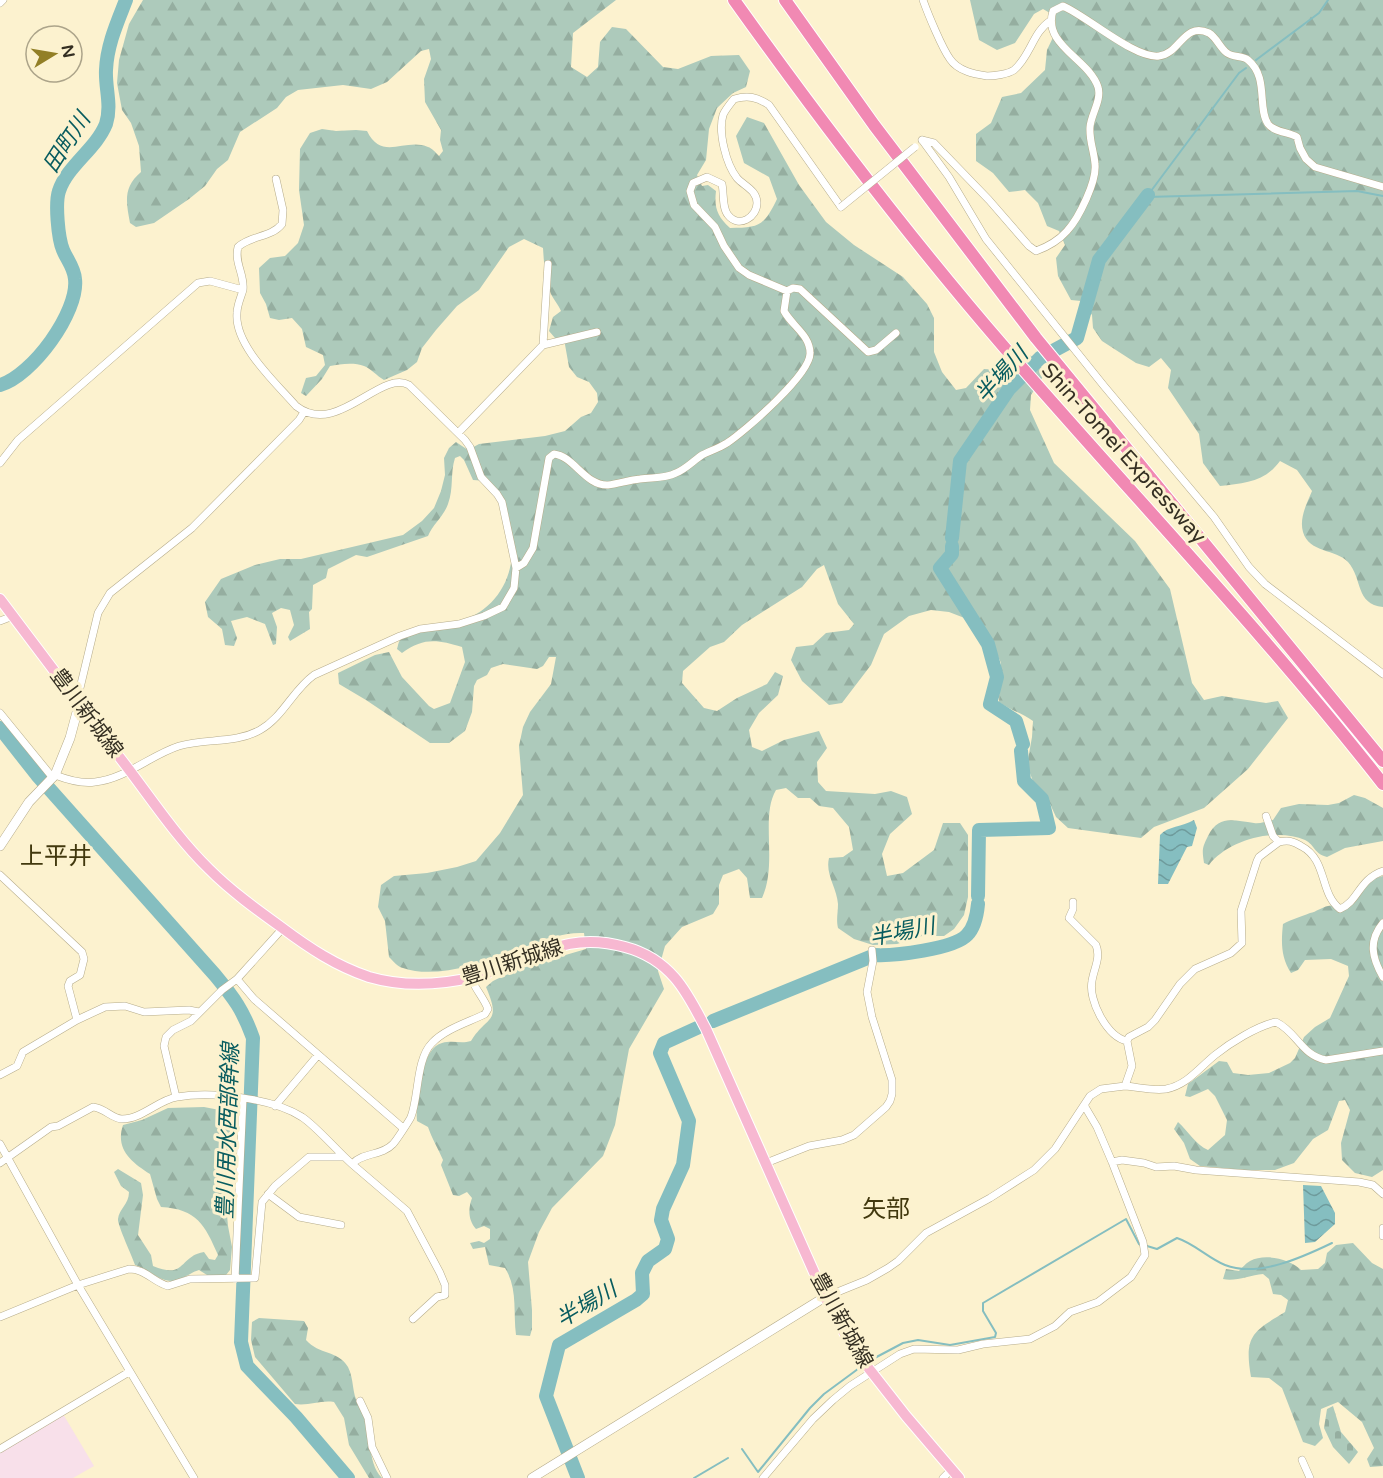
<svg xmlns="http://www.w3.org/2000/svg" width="1383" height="1478" font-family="'Varela Round','Noto Sans JP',sans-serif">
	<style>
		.education { fill: #f8e0ea }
		.forest { fill: url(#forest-firs) }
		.cemetery { fill: url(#cemetery-stones) }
		.water { fill: url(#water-waves) }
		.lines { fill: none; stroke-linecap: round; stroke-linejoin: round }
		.stream { stroke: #85bec0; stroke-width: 2 }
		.river { stroke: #85bec0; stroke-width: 14 }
		.street-casing { stroke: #b6ac8b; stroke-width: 8 }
		.secondary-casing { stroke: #b6ac8b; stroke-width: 10 }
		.primary-casing { stroke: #fff; stroke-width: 12 }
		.highway-casing { stroke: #fff; stroke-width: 14 }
		.street { stroke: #fff; stroke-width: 7 }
		.secondary { stroke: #fff; stroke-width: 9 }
		.primary { stroke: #f7b8d1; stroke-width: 10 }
		.highway { stroke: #f189b3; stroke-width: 12 }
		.street-bridge-casing { stroke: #b6ac8b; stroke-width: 8; stroke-linecap: butt }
		.street-bridge { stroke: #fff; stroke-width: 7 }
		.labels { text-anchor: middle; stroke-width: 6; stroke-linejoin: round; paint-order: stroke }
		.street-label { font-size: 21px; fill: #342f22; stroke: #fcf2cf }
		.water-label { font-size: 22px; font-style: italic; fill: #085c5f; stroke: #fcf2cf }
		.quarter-label { font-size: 24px; fill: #41380e; stroke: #fcf2cf }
	</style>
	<defs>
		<pattern id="forest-firs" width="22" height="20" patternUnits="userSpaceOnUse" patternTransform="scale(1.5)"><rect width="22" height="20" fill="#adcabb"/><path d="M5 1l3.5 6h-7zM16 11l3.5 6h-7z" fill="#95aea0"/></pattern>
		<pattern id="cemetery-stones" width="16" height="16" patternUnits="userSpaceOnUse" patternTransform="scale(1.5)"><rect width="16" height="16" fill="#adcabb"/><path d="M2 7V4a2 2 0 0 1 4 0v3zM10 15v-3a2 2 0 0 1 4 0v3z" fill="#95aea0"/></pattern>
		<pattern id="water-waves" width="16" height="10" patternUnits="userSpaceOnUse" patternTransform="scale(1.5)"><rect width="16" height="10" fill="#85bec0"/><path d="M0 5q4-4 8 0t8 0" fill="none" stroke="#6e9b9c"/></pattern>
	</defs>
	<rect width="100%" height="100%" fill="#fcf2cf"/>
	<!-- education -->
	<path class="education" d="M63 1414 94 1466 73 1478H0V1451Z"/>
	<!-- forest -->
	<path class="forest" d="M143 0H616L573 33 571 67 587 77 598 67 600 42 612 27 626 29 663 67 678 69 711 56 739 55 750 71 746 87 733 93 717 108 709 129 706 160 697 175 702 186 708 185 716 191C714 207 717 216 730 228 759 228 764 226 777 199L769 177 744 163 736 136 747 117 764 123 799 185 826 222 854 245 903 277 927 304 934 318V352L942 372 956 390 966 388 984 369 1001 370 1022 353C1033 354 1042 364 1044 375L1031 395 1030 410 1054 463 1135 541 1170 589 1192 683 1204 700 1222 696 1266 703 1278 701 1288 718 1248 769 1204 808 1154 827 1141 838 1068 828 1056 817 1047 797 1034 784 1027 765 1032 737 1033 721C1022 713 1010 710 999 702L1001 663 990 638 980 624 949 612 931 610 909 616 884 634 871 665 842 703 829 705 802 681 791 660 796 647 813 645 826 633 849 630 854 624 838 604 824 565 817 569 802 587 742 625 724 642 710 647 683 671 682 683 704 708 717 711 737 698 767 684 775 672 783 676 778 695 759 713 749 730 752 747 762 751 784 740 819 731 827 748 817 762 818 782 826 791 875 794 891 791 907 797 912 814 890 834 882 854 887 876 903 873 934 850 943 823H960L968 835V897L964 915 954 929 944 936H922L897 944 873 945 854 939 838 928C836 919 838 913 838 904 837 888 825 874 829 858L843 857 853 850 849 827 833 808 819 806 810 798H798L786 788 776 790C760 817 778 863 762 898H750L747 878 739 869 723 875 719 885V904L713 914 682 927 665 946 658 971 664 989 629 1049 615 1125 603 1156 552 1208 539 1232 528 1262 532 1310V1329L530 1336 516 1335C513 1311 518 1289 505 1268L489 1265 485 1247 473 1249 470 1243 479 1241 484 1243 490 1239V1229L484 1226 476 1229C468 1220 468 1209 472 1198L467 1192 459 1196 453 1195 441 1165 443 1160C438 1148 432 1139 428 1127L417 1121C415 1102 421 1048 442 1043 453 1040 461 1044 471 1041 487 1015 502 1024 486 987L493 981 518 969 586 949 584 933C565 932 548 939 530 945 495 958 440 981 403 968 398 967 393 961 389 957L385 921 378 907 381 885 394 876 427 873 457 867 476 861 500 833 523 795 519 746 523 727 530 712 551 684 556 657H549L543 666 537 669 503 664 491 668 487 675 477 680 474 686 472 712 465 731 449 743H430L366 700 339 684 338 673 375 655 389 652 402 677 429 706 434 709 450 703 465 662 462 647C438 640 424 637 402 653L397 649C398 646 398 643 400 640 404 636 427 625 433 624 440 623 448 624 456 622 491 614 513 583 512 548 511 516 509 506 488 481L473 480 464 460 460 456 455 458C450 473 454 488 448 504 444 516 433 524 428 536L367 557 356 555 328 569 326 578 313 585 312 609 309 612 310 629 290 641 288 637 294 625 290 610 281 608 272 613 277 627 276 644 273 645 265 624 247 617 231 621 237 638 234 646 225 645 222 629 208 617 205 602 221 579 255 565 280 559H301L403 535 422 521 434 508 441 491 445 475 444 458 449 448 456 442 468 450 479 444 545 436 565 431 581 417 591 413 598 402 597 393 589 382 577 377 569 367 564 339 555 338 549 331 553 317 561 311C558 304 554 300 551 294 545 279 544 264 543 248L524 239 509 247 479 290 457 306 436 330 422 348 417 362 407 370 384 380C377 376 370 368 364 366 354 362 340 364 330 366L322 379 306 396 301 393 306 378 316 376 325 365 323 355 306 347 302 329 292 318 279 320 270 318 266 304 260 293 259 268 270 258 285 256 298 243 304 225 299 190 300 149 310 133 322 129 336 131 356 130 367 131C382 162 405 137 428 147 432 148 436 153 439 156L443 151 440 140 441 130 425 102 424 79 431 59 429 49 421 51 387 82 371 89 343 85 298 90 286 97 277 108 240 132 228 160 217 169 205 186 189 199 154 223 136 227 130 223C126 202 123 187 141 172L139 146 131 123 122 110 117 83 119 60 129 24Z
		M970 0H1383V607C1355 604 1363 579 1348 562 1336 549 1309 553 1303 532 1299 518 1307 503 1312 491L1297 470 1280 461C1265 482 1244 483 1220 486L1203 463 1199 434 1168 388 1171 370 1161 358 1149 367 1136 363 1102 341 1093 328 1092 315 1081 301 1071 300 1058 276 1056 258 1065 245 1059 231 1047 226 1038 203 1025 190 1009 192 993 173 976 161V134L991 123 1002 97 1021 93 1045 70 1047 50 1056 31 1055 16 1043 9 1034 14 1015 43 997 50 979 40Z
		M1354 795 1365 798 1383 808V841L1345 848 1327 857C1314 854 1315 845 1305 840 1276 827 1228 840 1209 865L1204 863C1202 850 1202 848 1208 836 1219 814 1234 821 1254 823 1260 824 1267 821 1273 820L1281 808 1299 804 1328 805 1339 803Z
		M1383 876V1170L1372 1177 1355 1173 1342 1160 1341 1143 1350 1110 1345 1100 1339 1101 1328 1130 1313 1139 1294 1163 1275 1170H1244L1200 1166 1190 1159 1184 1143 1174 1129 1178 1122C1188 1131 1196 1145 1208 1150L1225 1135 1227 1120 1215 1096 1208 1089 1190 1097 1185 1096 1188 1084 1219 1061 1227 1062 1233 1073 1248 1075 1269 1073 1290 1063 1295 1058 1304 1037 1315 1027 1330 1018 1349 976 1348 966 1331 959 1305 960 1298 970 1291 973C1281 957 1281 943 1283 924 1292 919 1300 917 1310 913 1316 912 1322 907 1328 906 1336 904 1343 906 1351 902 1364 896 1362 880 1383 876Z
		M204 1107 230 1112V1145L224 1181 228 1226 232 1247 230 1270 226 1275H207L199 1270C192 1272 187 1276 181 1279 164 1287 151 1270 135 1265 132 1256 117 1224 118 1219 119 1209 129 1204 129 1192L121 1186 114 1172 118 1169 141 1183 143 1195 138 1235 151 1255 153 1266C186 1280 179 1256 204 1252L209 1259 215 1260 218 1255C205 1225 197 1209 161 1207L157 1199 150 1174C131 1162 115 1149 123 1125L142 1120 168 1108Z
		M1353 1243 1372 1263 1383 1269V1466L1370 1467 1367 1459 1374 1448 1362 1422 1338 1402 1321 1409 1319 1424 1323 1438 1315 1446 1303 1442 1282 1388 1269 1378 1251 1377C1244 1336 1252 1332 1285 1312L1288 1300 1281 1295 1273 1294 1269 1279 1263 1274C1250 1275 1235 1282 1223 1279L1226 1269 1239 1271C1242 1268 1246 1263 1250 1261 1265 1253 1290 1259 1301 1270L1318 1269 1325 1263 1327 1253 1336 1245Z
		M259 1318 304 1321 308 1328 306 1340C319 1355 338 1350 348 1367 354 1378 352 1395 358 1403 361 1408 362 1405 364 1410 372 1429 366 1462 382 1478H369L349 1445 344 1418 334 1402C320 1400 309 1406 295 1404L255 1357 251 1340 252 1322Z"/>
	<!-- cemetery -->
	<path class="cemetery" d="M1333 1406 1341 1432 1358 1452 1349 1464 1333 1447 1324 1428 1327 1409Z"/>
	<!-- water -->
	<path class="water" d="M1194 820 1197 828 1192 846 1187 847 1168 884H1158L1160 835C1168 826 1182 827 1194 820Z
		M1303 1185 1321 1186 1335 1213V1224L1315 1242 1305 1243Z"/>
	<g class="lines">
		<!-- stream -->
		<path class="stream" d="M1256 60 1319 13 1328 0
			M1148 195 1239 73 1246 68
			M1147 197 1357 191 1383 196
			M1147 1246 1157 1249 1177 1238C1195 1244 1208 1258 1225 1265 1258 1278 1303 1257 1332 1243
			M869 1361 903 1343 918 1340 950 1345 995 1337 996 1333 983 1311V1303L1126 1219 1139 1244 1141 1245
			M742 1449 758 1472 810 1408 824 1394 862 1366
			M694 1478 728 1458"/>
		<!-- river -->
		<path class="river" d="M0 385C32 376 79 312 75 279 74 267 67 260 63 250 58 238 55 203 59 191 67 166 96 149 106 124 112 105 105 88 106 70 107 45 117 23 126 0
			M952 538 960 461 1009 389 1040 358 1077 338 1099 260 1148 195
			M952 546V554L940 568 988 644 997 677 990 704 1016 721 1023 744
			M0 728 37 775 215 975C234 998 243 1010 253 1038L241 1342 247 1366 296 1417 348 1478
			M978 896 979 830 1049 828 1042 799 1024 781 1021 751
			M713 1021 875 955C894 956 954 949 967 935 975 927 977 915 978 904
			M578 1478 546 1396 559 1345 636 1300 643 1294 642 1273 648 1261 665 1249 668 1239 661 1220 663 1209 683 1165 689 1121 660 1053 664 1043 697 1028"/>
		<defs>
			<path id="street" d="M923 0C928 14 942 48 950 59 958 71 974 74 987 76 995 76 1008 74 1014 70 1030 57 1033 32 1050 21
				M0 3 3 0
				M922 140 934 143 989 200 1029 246 1036 251C1047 247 1059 240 1067 231 1079 218 1097 181 1095 164 1094 151 1089 140 1090 127 1091 114 1102 100 1098 87 1089 59 1042 45 1053 11L1063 6C1088 17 1135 59 1159 56 1180 54 1184 21 1209 33 1217 38 1220 48 1227 53 1234 58 1242 55 1248 60 1269 77 1257 108 1268 124 1274 132 1288 132 1297 137L1300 148 1306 159 1315 167 1383 187
				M922 140 949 177 986 239 1104 386 1214 517 1249 567 1265 584 1383 674
				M841 207 769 105C757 97 748 95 734 99 730 104 725 110 723 115 718 132 726 164 737 178 744 186 757 190 757 203 757 217 739 229 728 215 722 208 724 193 722 184L707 177 693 183 690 191 694 205 715 227 724 246 739 268 749 275 787 291 793 288 800 289 868 352 876 350 896 333
				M243 290C245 275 234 263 238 247 251 235 271 238 282 224L283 210 276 179
				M543 345 597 332
				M458 433 543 345 548 264
				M0 463 18 440 198 283 210 281 243 290C241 297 237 305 237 313 234 345 276 383 296 406 337 438 380 369 409 385L465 440 470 447 481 477 497 494 502 502 516 568 514 588 503 607 484 616 459 624 420 629 400 636 314 675C293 690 283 717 260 730 235 744 206 738 179 746 151 755 125 779 95 782 82 784 68 780 55 775
				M516 568 524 563 533 548 549 458 554 454C574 456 585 486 608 485 618 484 629 480 640 479 652 477 664 479 676 473 686 469 693 461 702 455 710 451 719 448 727 443 745 431 811 374 810 353 810 335 792 326 784 311L787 291
				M0 621 13 616
				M74 697 80 688 98 613 110 593 192 528 299 420 304 412
				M0 713 53 778
				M1279 842C1288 840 1293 841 1301 846 1328 860 1319 893 1340 909 1358 902 1359 879 1383 871
				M0 875 82 952 84 959 80 975 70 981 68 986 77 1020
				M1073 902V909L1069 918 1096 945C1101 958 1094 968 1092 981 1088 1000 1107 1037 1127 1041
				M1383 923C1368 941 1372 958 1383 977
				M237 979 254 999 403 1128
				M0 1075 17 1066 23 1052 77 1020 105 1007 125 1006 144 1012 189 1010 199 1012
				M1125 1086C1138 1087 1153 1091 1166 1089 1187 1085 1199 1068 1215 1055 1230 1043 1257 1026 1276 1022 1297 1032 1302 1056 1326 1060L1383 1051
				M176 1097 164 1046 166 1037 173 1030 191 1021 222 990 237 979 283 928
				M275 1106 318 1055
				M0 1144 78 1285 194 1478
				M1112 1162 1122 1160 1144 1163 1156 1167 1174 1166 1196 1170 1359 1182 1373 1185 1383 1194
				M0 1163 51 1127 58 1126 93 1107C105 1108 112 1119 122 1119 142 1119 158 1100 177 1097 212 1091 272 1098 302 1117 317 1127 337 1151 352 1164 363 1152 382 1156 393 1144 396 1141 409 1121 411 1117 419 1096 416 1059 432 1043 445 1029 469 1022 485 1014L488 1009C484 998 475 989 471 978
				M766 1163 809 1146 842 1140 854 1135 886 1107 890 1101 892 1094V1080L872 1017 867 992 873 961 872 950
				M352 1164 407 1211 440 1273 445 1285V1295L437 1297 413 1319
				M268 1194 299 1217 341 1225
				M1383 1228V1236
				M235 1279 243 1099
				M825 1297 867 1280 888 1268 898 1261 926 1233 990 1198 1034 1170 1055 1149 1090 1096 1101 1089 1125 1086 1132 1066 1127 1041 1129 1037 1148 1027 1155 1020 1180 984 1195 969 1231 953 1242 943 1241 911 1257 861 1259 857 1279 842 1273 836 1266 816
				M0 1317 78 1285 129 1269C146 1269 153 1282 168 1286L190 1279 255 1278 262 1202 275 1186 309 1157H344
				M360 1401 368 1418 372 1447 387 1478
				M0 1449 129 1372
				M1302 1460 1310 1478
				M763 1478 813 1419 833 1400 850 1386 900 1354 914 1349 958 1350 983 1344 1030 1339 1055 1326 1070 1312 1098 1302 1131 1277 1145 1255 1143 1242 1112 1162 1097 1127 1084 1105
				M943 1478 951 1470"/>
			<path id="secondary" d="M0 846 29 802 55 775 70 738 77 712 81 707
				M532 1478 825 1297"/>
			<path id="primary" d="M0 599C39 651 78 702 117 754 147 792 174 835 209 869 231 891 256 909 281 927 309 948 336 966 369 977 403 987 440 985 474 977 531 963 562 929 625 947 644 952 662 963 675 978 688 993 697 1012 706 1029L825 1297 852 1347 906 1416 959 1478"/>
			<path id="highway" d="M734 0C819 119 908 236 1004 347 1130 493 1264 632 1383 784
				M785 0 874 125 1036 338 1383 761"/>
		</defs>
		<!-- street casing -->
		<use href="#street" class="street-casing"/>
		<!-- secondary casing -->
		<use href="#secondary" class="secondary-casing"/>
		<!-- primary casing -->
		<use href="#primary" class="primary-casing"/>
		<!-- highway casing -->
		<use href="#highway" class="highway-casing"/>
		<!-- street -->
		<use href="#street" class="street"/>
		<!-- secondary -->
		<use href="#secondary" class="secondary"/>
		<!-- primary -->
		<use href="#primary" class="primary"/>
		<!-- highway -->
		<use href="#highway" class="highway"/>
		<defs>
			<path id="street-bridge" d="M841 207 915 147"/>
		</defs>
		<!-- street-bridge casing -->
		<use href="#street-bridge" class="street-bridge-casing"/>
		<!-- street-bridge -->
		<use href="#street-bridge" class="street-bridge"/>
	</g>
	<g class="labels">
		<!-- street labels -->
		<g class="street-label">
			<text transform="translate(1124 453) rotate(48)" y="7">Shin-Tomei Expressway</text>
			<text transform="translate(87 713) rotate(53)" y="7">豊川新城線</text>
			<text transform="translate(512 962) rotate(-18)" y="7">豊川新城線</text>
			<text transform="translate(842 1320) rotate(61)" y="7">豊川新城線</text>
		</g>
		<!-- water labels -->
		<g class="water-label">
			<text transform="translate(66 142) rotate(-57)" y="8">田町川</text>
			<text transform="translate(1001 374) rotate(-48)" y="8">半場川</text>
			<text transform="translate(902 931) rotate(-11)" y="8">半場川</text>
			<text transform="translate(227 1131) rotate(-88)" y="8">豊川用水西部幹線</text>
			<text transform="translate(586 1304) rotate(-31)" y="8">半場川</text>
		</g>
		<!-- quarter labels -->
		<g class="quarter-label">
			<text x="56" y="864">上平井</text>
			<text x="886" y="1217">矢部</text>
		</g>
	</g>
	<!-- north arrow -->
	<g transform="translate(54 54) rotate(79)"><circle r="28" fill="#fcf2cf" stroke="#aca48a" stroke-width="1.5"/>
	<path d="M0-4.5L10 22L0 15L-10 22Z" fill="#927f26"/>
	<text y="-9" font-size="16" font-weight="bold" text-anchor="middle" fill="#342f22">N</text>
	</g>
</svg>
